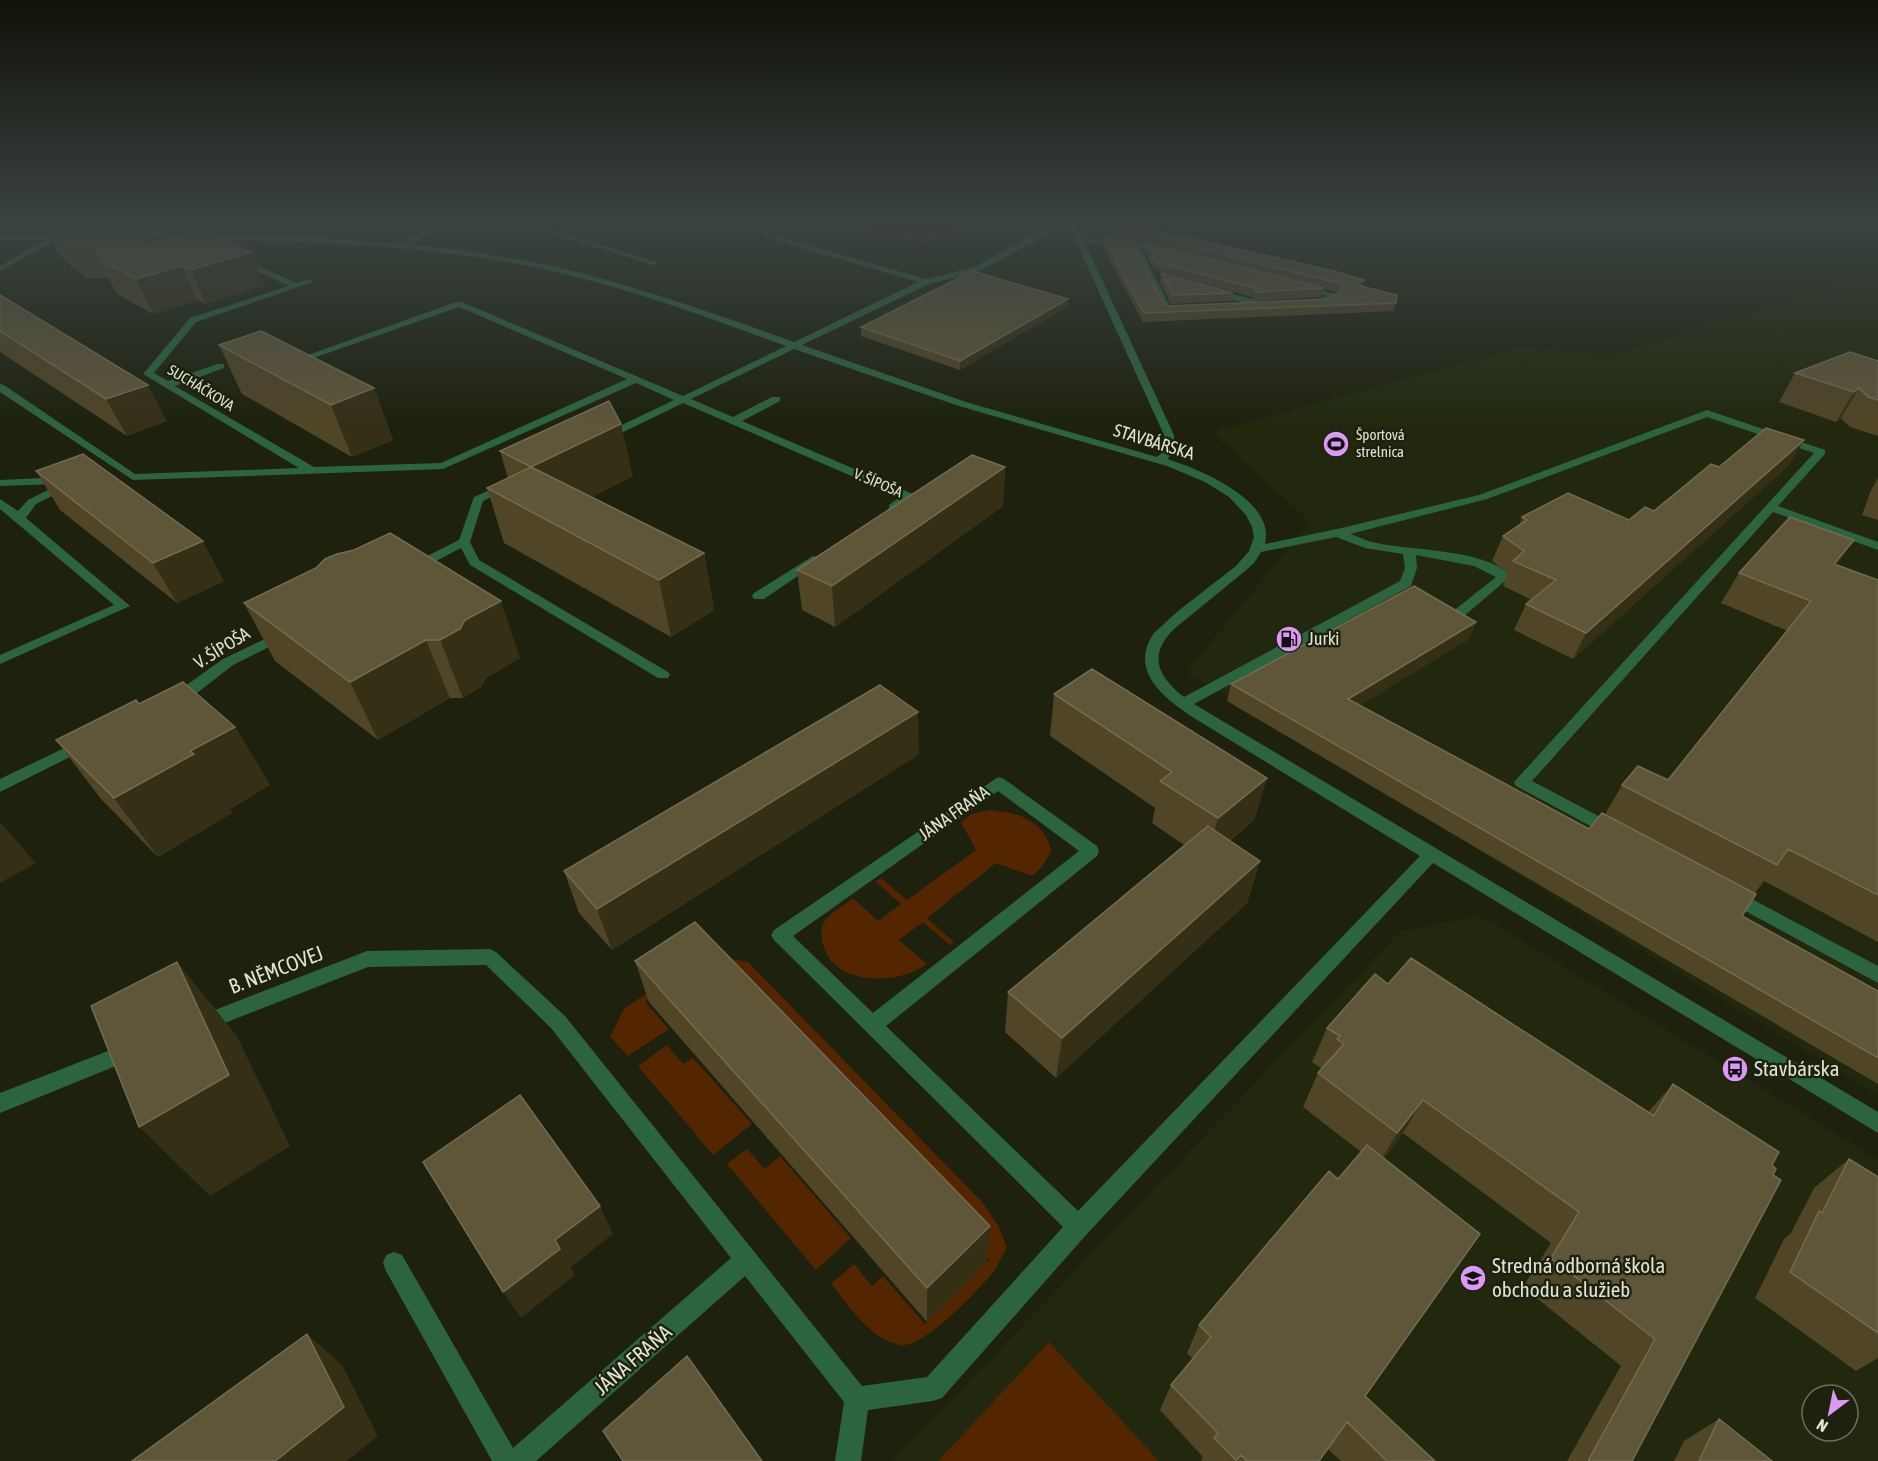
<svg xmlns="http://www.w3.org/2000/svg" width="1878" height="1461" font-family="'Asap Condensed',sans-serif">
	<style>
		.built { fill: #21280d; fill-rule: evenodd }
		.green { fill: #532600 }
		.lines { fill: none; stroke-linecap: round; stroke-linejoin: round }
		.minor { fill: #2d6440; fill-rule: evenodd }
		.wall { fill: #504527 }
		.shaded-wall { fill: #352f15 }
		.building { fill: #5f563a; stroke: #736c52; stroke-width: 1.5 }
		.labels { text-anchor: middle; stroke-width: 5; stroke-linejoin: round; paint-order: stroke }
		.far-street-label { font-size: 15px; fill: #dfe3d6; stroke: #1d210e }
		.far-poi-label { font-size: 15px; fill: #dfe3d6; stroke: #1d210e; text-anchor: start }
		.street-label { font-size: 18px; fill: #dfe3d6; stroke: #1d210e }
		.poi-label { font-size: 18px; fill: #dfe3d6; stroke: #1d210e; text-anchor: start }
		.near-street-label { font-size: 21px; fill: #dfe3d6; stroke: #1d210e }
		.near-poi-label { font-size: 21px; fill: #dfe3d6; stroke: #1d210e; text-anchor: start }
	</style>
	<rect width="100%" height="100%" fill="#1d210e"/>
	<!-- built -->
	<path class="built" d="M1878 272V1095L1187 672 1310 522 1212 432 1518 348 1613 355Z
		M1474 917 1486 919 1878 1160V1461H893L1400 932ZM1812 1395H1848V1431H1812Z"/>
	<!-- green -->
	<path class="green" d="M846 224H967L923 244Z
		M990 810C1018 812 1046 821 1051 852L1041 868 1032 876 996 863 927 918 954 942 950 945 923 922 899 940 927 964C897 986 830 987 822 940 821 932 821 925 827 918 834 911 845 905 853 898L878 921 901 904 876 882 881 878 907 900 976 850 961 822 972 814Z
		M703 954 748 962 982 1202 998 1225 1007 1248C1002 1256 998 1265 993 1272 979 1290 923 1349 900 1345 869 1339 850 1306 831 1284L854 1264 872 1286 883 1276 925 1324 989 1260 706 961 645 1002 669 1029 628 1056 610 1037 624 1009Z
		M667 1045 683 1064 693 1058 752 1124 713 1155 638 1066Z
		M747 1149 765 1169 780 1156 851 1238 816 1270 727 1164Z
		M1049 1342 1159 1461H938Z"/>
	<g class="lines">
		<!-- minor -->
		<path class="minor" d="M0 224H12L0 229Z
			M74 224H83L64 236H73V240H56L0 271V266L45 240H0V236H53Z
			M436 224H445L410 244C469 251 528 259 585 274 656 293 725 317 794 342L918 282 761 236V232L926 279 974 267 1051 225H1057V229L980 271 929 284 802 345 966 402 1157 457 1164 451V435L1068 224H1075L1083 239H1122L1168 250V254H1165L1140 248 1170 306H1183L1184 308 1180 311H1164L1131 246 1122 243H1085L1174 435V452L1167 459C1199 469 1276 500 1265 544L1337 529 1479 495 1707 410 1825 450V454L1778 506 1878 542V550L1773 512 1532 781 1619 827 1621 831 1619 835 1613 837 1607 835 1516 786 1514 782 1814 453 1707 417 1487 499 1350 534C1357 536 1364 540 1372 542 1408 551 1485 548 1511 576L1457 622H1447L1445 619 1447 616 1496 577 1474 566 1416 555 1417 568 1411 586 1194 704 1878 1112V1133L1433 863 1086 1235 942 1398 933 1401 868 1410 861 1461H835L844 1402 745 1276 536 1461H492L386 1271 383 1263 386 1255 394 1252 402 1255 513 1448 731 1258 551 1028 486 965 368 967 204 1031 197 1029 194 1023 197 1017 367 951 490 949 496 952 565 1016 862 1386 927 1377 1063 1227 774 940 771 935 774 930 998 777 1004 779 1097 846 1099 851 1097 856 886 1026 1078 1211 1420 856 1194 718C1164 698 1128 671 1154 633L1178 611 1236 566 1249 551 1254 537 1252 527 1246 515 1229 497 1205 482 1167 466 959 406 794 349 691 399 733 417 772 397H780V401L742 421 913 494V498L897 509H889V505L900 497 683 403 609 439H601V435L674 400 636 383 443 469 133 480 0 392V384L4 385 135 474 299 468 143 374 190 318 289 286 239 263 238 261 242 259 297 283 309 279 313 282 196 322 154 373 168 381 218 364H224V368L175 386 314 467 441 463 627 379 459 307 302 362 294 360 456 302H462L683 396 786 346C702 315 617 284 529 266 422 245 311 241 202 240L198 238 202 236 325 238 400 244ZM1336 537 1365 548 1403 554 1405 568 1400 581 1184 697C1157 676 1148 655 1174 629L1245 571 1254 563 1261 552ZM998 791 1079 851 873 1013 793 936Z
			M524 224H534L659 263 652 265Z
			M1301 285 1339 295 1329 304 1315 305V301L1328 296 1301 289Z
			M1214 289 1267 303 1268 305 1264 308 1211 294 1210 292Z
			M63 477 69 480 67 482 72 485 70 487 36 504 26 518 130 606 0 664V655L114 605 0 509V499L18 511 28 500 60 484 0 486V480Z
			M505 483 509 484V488L483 501 470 542 479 560 668 672 670 675 668 678H658L470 565 461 548 417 571H409L407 568 409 565 459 540 474 497Z
			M813 556 817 557 819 560 817 563 764 599H754L752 596 754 593Z
			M282 631 287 632 289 635 287 638 233 665 197 693 174 704 167 699 223 659Z
			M83 739 88 740 91 744 88 748 0 792V779Z
			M1731 888 1878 966V983L1725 900 1722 895 1725 890Z
			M131 1042 138 1045 141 1051 138 1057 0 1113V1093Z"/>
	</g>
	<!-- wall -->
	<path class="wall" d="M42 224H233L206 231 251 252 265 285 206 304 197 300 153 314 116 293 109 278H86L60 256Z
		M1122 224 1364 280 1362 287 1396 303 1394 311 1143 322 1102 246 1103 238 1162 301 1168 306 1328 299 1338 292 1324 289 1322 297 1254 301 1253 297 1155 270 1144 251 1145 243 1234 265 1123 237H1113L1114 229Z
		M1161 273 1233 293 1232 301 1171 304 1160 282Z
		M0 295 167 421 127 436 0 352Z
		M1068 299 1067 307 960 370 861 336V327Z
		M219 345 374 388 393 440 352 457 242 394Z
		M1878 361V436L1850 427 1841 418 1836 422 1779 402 1795 373Z
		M500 451 633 476 592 497 704 553 714 610 671 637 504 543 487 488 508 478Z
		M1790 464 1573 659 1514 630 1526 604 1532 600 1503 586 1508 573 1492 561 1503 536 1519 526 1522 517 1629 520 1654 511 1719 467Z
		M1005 467 1003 506 835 627 802 610 797 570Z
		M36 471 224 581 177 603 60 510Z
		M1878 478V520L1862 515 1871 490Z
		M1837 565 1878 580V942L1764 881 1754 894 1742 916 1878 991V1084L1227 701 1231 684 1476 622 1469 639 1360 705 1589 829 1605 814 1622 785 1668 780 1788 631 1721 603 1739 573Z
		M316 568 520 658 486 678 481 687 463 698H450L378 740 275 661 244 603Z
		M1054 694 1267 778 1254 820 1230 841 1260 861 1247 903 1056 1078 1005 1032 1008 992 1184 845 1152 823 1155 808 1050 736Z
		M235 727 270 785 230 809 232 813 158 857 101 799 56 740Z
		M919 754 612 950 579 913 564 871Z
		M635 961 987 1262 927 1322 649 1002Z
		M1388 984 1648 1112 1673 1084 1772 1165 1632 1461H1567L1621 1366 1523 1287 1551 1243 1403 1133 1384 1158 1365 1396 1435 1461H1341L1328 1449 1319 1461H1201L1203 1457 1160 1410 1171 1385 1193 1359 1187 1353 1199 1325 1338 1179 1361 1152 1303 1107 1318 1073 1322 1069 1312 1062 1327 1028Z
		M1849 1159 1878 1177V1358L1856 1371 1755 1298 1784 1239 1791 1233 1814 1188Z
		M1719 1419 1772 1461H1674L1684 1441Z"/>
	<!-- shaded-wall -->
	<path class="shaded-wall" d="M190 224 205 256 182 266 197 300 153 314 136 279 139 242 141 239Z
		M202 224H233L201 233 197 225Z
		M251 252 265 285 206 304 191 270Z
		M1364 280 1362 288 1357 285Z
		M1068 299 1067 307 960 370V361Z
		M148 385 167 421 127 436 106 399Z
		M374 388 393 440 352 457 331 405Z
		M1859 388 1841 418 1836 422 1854 392Z
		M621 424 633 476 547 521 531 467Z
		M1804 440 1790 464 1573 659 1586 633Z
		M1005 467 1003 506 835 627 832 586Z
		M1854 540 1834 570V564Z
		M203 541 224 581 177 603 153 563Z
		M704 553 714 610 671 637 659 580Z
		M501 601 520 658 486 678 481 687 463 698 440 640 465 620Z
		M1476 622 1469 639 1342 716 1348 699Z
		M426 640 450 698 378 740 350 682Z
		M918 712 919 754 612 950 597 909Z
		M235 727 270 785 230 809 232 813 158 857 114 798 190 751Z
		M1267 778 1254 820 1207 860 1218 818Z
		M0 822 36 863 0 883Z
		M1260 861 1247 903 1056 1078 1062 1038Z
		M177 962 237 1036 290 1146 210 1196 139 1127Z
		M1423 1100 1403 1133 1378 1165 1397 1133Z
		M600 1206 613 1234 571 1267 575 1275 521 1318 503 1292 555 1240Z
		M990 1226 987 1262 927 1322V1288Z
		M307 1334 342 1365 378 1436 347 1461H275Z"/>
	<!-- building -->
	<path class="building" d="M42 224H190L141 239 139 242 144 245 202 230 251 252 191 270 182 266 136 279 99 259 97 245H69Z
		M189 224H202L197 225H191Z
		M1122 224H1129L1334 271 1364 280 1357 285 1397 295 1396 303 1144 313 1103 238 1131 240 1162 301 1168 306 1328 299 1341 290 1342 284 1123 229H1114Z
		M1145 243 1324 288 1256 292 1254 288 1156 262Z
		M972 271 1068 299 960 361 861 327Z
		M1161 273 1233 293 1173 295Z
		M0 295 148 385 106 399 0 331Z
		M261 331 374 388 331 405 219 345Z
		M1850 352 1878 361V400L1868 397 1859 388 1854 392 1795 373Z
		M609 401 621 424 531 467 500 451Z
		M1766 428 1804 440 1586 633 1526 604 1556 580 1513 561 1524 551 1503 536 1527 520 1522 517 1568 493 1629 520 1645 507 1654 511 1711 464 1719 467Z
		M83 454 203 541 153 563 36 471Z
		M972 455 1005 467 832 586 797 570Z
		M531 467 704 553 659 580 487 488Z
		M1790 517 1854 540 1834 564 1878 580V895L1788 849 1777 865 1622 785 1638 766 1668 780 1811 601 1739 573Z
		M390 533 501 601 465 620 460 629 440 640H426L350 682 244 603 316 568 325 559 337 554 354 550Z
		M1414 586 1476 622 1348 699 1589 829 1602 813 1756 894 1742 916 1878 991V1058L1231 684Z
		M1092 669 1267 778 1218 818 1160 781 1172 772 1054 694Z
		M183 682 235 727 190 751 194 754 114 798 56 740 136 700 139 704Z
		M880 685 918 712 597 909 564 871Z
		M1208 826 1260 861 1062 1038 1008 992Z
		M695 922 990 1226 927 1288 635 961Z
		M1411 958 1654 1116 1673 1084 1779 1152 1772 1165 1776 1169 1773 1175 1781 1180 1632 1461H1588L1655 1339 1551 1258 1579 1212 1423 1100 1397 1133 1318 1073 1344 1044 1337 1039 1340 1036 1327 1028 1375 974 1388 984Z
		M177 962 229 1075 139 1127 91 1006Z
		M520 1095 600 1206 555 1240 560 1249 503 1292 423 1162Z
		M1367 1145 1480 1234 1365 1396 1435 1461H1387L1347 1422 1319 1461H1247L1241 1455 1236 1460 1214 1438 1218 1433 1171 1385 1211 1337 1199 1325 1329 1171 1338 1179Z
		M1849 1159 1878 1177V1333L1790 1272 1819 1211 1822 1213Z
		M307 1334 344 1407 275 1461H132Z
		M687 1356 762 1461H623L603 1431Z
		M1719 1419 1772 1461H1699Z"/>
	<!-- sky -->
	<linearGradient id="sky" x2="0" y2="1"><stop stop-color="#101208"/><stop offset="0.52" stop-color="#3a4341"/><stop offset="1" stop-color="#3a4341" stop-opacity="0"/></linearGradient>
	<rect width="1878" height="428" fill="url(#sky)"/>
	<!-- icons -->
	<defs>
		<symbol id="stadium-disc" viewBox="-11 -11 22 22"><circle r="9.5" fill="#dc99f4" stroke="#1d210e"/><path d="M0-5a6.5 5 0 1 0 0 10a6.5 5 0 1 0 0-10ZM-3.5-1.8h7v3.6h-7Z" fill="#111"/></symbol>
		<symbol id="fuel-disc" viewBox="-11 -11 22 22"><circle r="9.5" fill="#dc99f4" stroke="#1d210e"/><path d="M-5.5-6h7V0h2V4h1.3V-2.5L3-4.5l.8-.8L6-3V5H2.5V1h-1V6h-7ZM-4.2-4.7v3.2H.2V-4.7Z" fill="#111"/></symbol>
		<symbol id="bus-disc" viewBox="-11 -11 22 22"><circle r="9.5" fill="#dc99f4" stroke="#1d210e"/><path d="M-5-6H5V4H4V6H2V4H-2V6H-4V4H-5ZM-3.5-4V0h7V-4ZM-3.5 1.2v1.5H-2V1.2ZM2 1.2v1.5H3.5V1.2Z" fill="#111"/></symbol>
		<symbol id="school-disc" viewBox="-11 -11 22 22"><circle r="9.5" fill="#dc99f4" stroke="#1d210e"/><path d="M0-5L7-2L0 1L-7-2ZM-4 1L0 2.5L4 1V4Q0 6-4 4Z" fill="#111"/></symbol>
	</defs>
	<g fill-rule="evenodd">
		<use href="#stadium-disc" x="1321" y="429" width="30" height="30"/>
		<use href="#fuel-disc" x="1274" y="624" width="30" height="30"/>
		<use href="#bus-disc" x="1720" y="1054" width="30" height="30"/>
		<use href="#school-disc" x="1458" y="1263" width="30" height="30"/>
	</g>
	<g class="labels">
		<!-- far-street labels -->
		<g class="far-street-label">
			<text transform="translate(201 388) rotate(31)" y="5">SUCHÁČKOVA</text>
			<text transform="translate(878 483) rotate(23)" y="5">V. ŠÍPOŠA</text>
		</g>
		<!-- far-poi labels -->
		<g class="far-poi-label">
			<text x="1356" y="440">Športová<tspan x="1356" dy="17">strelnica</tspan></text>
		</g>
		<!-- street labels -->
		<g class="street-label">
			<text transform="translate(1154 442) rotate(17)" y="6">STAVBÁRSKA</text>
			<text transform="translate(222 648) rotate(-32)" y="6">V. ŠÍPOŠA</text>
			<text transform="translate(954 813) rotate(-35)" y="6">JÁNA FRAŇA</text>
		</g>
		<!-- poi labels -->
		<g class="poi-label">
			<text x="1308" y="645">Jurki</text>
		</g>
		<!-- near-street labels -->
		<g class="near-street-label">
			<text transform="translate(276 970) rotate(-21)" y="7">B. NĚMCOVEJ</text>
			<text transform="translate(633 1360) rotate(-41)" y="7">JÁNA FRAŇA</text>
		</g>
		<!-- near-poi labels -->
		<g class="near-poi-label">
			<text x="1754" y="1076">Stavbárska</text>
			<text x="1492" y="1273">Stredná odborná škola<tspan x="1492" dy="24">obchodu a služieb</tspan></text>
		</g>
	</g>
	<!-- north arrow -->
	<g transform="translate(1830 1413) rotate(212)"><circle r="28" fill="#1d210e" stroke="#6b6f5e" stroke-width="1.5"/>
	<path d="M0-4.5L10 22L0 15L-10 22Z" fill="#dc99f4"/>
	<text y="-9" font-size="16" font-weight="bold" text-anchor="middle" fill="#dfe3d6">N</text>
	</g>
</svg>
